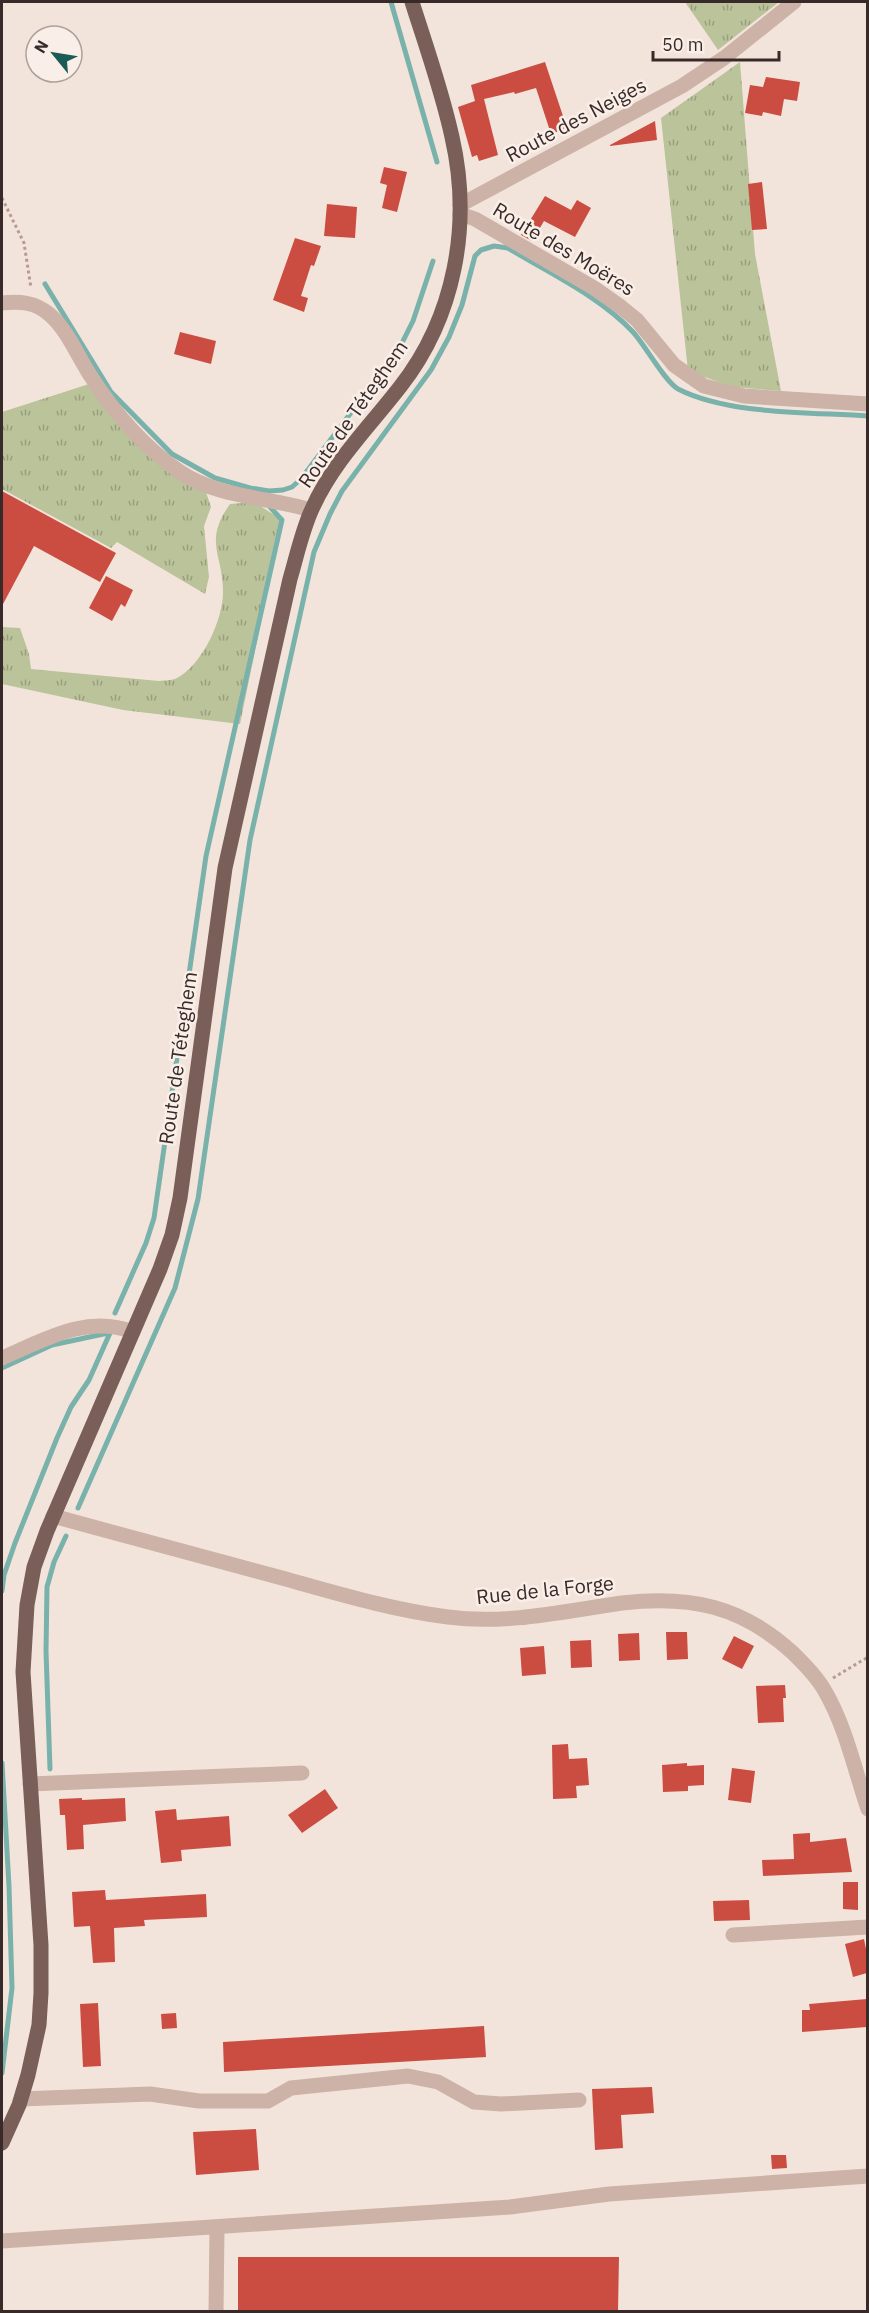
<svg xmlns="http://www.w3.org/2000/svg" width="869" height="2313" font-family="'IBM Plex Sans',sans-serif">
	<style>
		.grass { fill: url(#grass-tufts) }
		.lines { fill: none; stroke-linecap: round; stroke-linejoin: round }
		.stream { stroke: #79b1ab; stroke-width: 5 }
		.building { fill: #cb4d41 }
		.path { stroke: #b79b91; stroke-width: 3; stroke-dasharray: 3 3; stroke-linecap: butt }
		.minor { stroke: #ccb2a7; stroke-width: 15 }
		.major { stroke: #7a5e58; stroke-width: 15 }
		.labels { text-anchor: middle; stroke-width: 5; stroke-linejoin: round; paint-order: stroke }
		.street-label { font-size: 20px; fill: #382a28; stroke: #faefe8 }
	</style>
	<defs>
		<pattern id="grass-tufts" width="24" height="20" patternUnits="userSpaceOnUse" patternTransform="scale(1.5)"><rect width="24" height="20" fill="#bbc39b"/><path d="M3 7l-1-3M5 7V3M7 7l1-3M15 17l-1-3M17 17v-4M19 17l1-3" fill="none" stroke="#999f7e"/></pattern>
	</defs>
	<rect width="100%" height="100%" fill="#f3e4db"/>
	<!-- grass -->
	<path class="grass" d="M685 2H779L718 50Z
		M740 62 755 254 781 391 732 387 688 371 661 118Z
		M89 384 206 492 211 507 204 526 209 577 205 594 117 542 111 548 2 489V412Z
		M254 502 282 520 240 724 123 710 2 684V627L20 628 29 654 31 669 159 681C164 680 172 681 177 678 202 665 223 620 223 592 223 553 203 542 230 504Z"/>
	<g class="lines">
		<!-- stream -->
		<path class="stream" d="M391 2 437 162
			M45 284 111 392 172 454 215 478 250 488 269 491 283 490 292 487 301 479 362 398 380 378 399 349 413 321 433 261
			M115 1313 146 1243 154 1218 206 856 282 520 270 507
			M2 1368 52 1345 108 1333
			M78 1508 175 1288 198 1199 250 840 314 552 330 514 342 491 431 370 449 337 462 305 475 256 481 250 494 246 508 248C549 273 599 296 633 332 645 345 665 382 678 389 729 415 810 412 868 416
			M2 1591 4 1575 15 1543 57 1438 71 1407 89 1380 110 1333
			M2 1763 9 1886 12 1988 2 2073
			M50 1769 46 1651 47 1587 54 1562 66 1536"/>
	</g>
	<!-- building -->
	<path class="building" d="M545 62 567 128 551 134 536 88 515 94 514 92 484 99 498 155 479 161 477 155 472 157 458 107 475 101 471 85Z
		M766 77 800 82 797 101 784 99 781 116 763 112 762 116 745 113 750 85 763 87Z
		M655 121 657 140 610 146V145Z
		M384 167 407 172 397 212 382 208 387 185 380 183Z
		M762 182 767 229 752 230 748 184Z
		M545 196 571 210 577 200 591 208 575 237 544 221 532 241 521 235Z
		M327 204 357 207 355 238 324 236Z
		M295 238 321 246 314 266 311 265 301 296 308 298 304 312 273 300Z
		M180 332 216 341 211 364 174 354Z
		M2 491 116 553 100 582 34 546 2 606Z
		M106 576 133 590 125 607 121 604 112 621 89 608Z
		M666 1632H687L688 1659 667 1660Z
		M639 1633 640 1660 619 1661 618 1634Z
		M734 1636 754 1646 742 1669 722 1659Z
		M591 1640 592 1667 571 1668 570 1641Z
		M544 1646 546 1674 522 1676 520 1648Z
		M785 1685 786 1698H783L784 1722 758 1723 756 1686Z
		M568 1744 569 1759 587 1758 589 1785 576 1786 577 1798 553 1799 552 1745Z
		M687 1763V1766L704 1765V1785L688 1786V1791L663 1792 662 1765Z
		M732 1768 755 1771 751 1803 728 1800Z
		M325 1789 338 1808 302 1833 288 1815Z
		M82 1798V1800L125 1798 126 1821 83 1825 84 1849 67 1850 65 1815H60L59 1799Z
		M176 1809 177 1820 229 1816 231 1846 181 1850 182 1861 161 1863 155 1811Z
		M810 1833V1842L846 1838 852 1872 763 1876 762 1860 794 1859 793 1834Z
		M843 1882H858V1910L843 1909Z
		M105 1890 106 1900 206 1894 207 1917 144 1920 145 1926 114 1928 115 1962 93 1963 90 1926 74 1927 72 1892Z
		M749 1900 750 1920 714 1921 713 1901Z
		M864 1939 867 1954V1973L853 1977 845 1944Z
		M867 1999V2027L802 2032V2010H810L809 2004Z
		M98 2003 101 2066 83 2067 80 2004Z
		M176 2013 177 2028 162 2029 161 2014Z
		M484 2026 486 2057 224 2072 223 2042Z
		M652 2087 654 2113 621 2115 623 2148 595 2150 592 2089Z
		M256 2129 259 2170 196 2175 193 2132Z
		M771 2155H786L787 2168 772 2169Z
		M238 2257H619L618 2312H238Z"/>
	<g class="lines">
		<!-- path -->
		<path class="path" d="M2 198 24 243 31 288
			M833 1678 868 1657"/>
		<!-- minor -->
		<path class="minor" d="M460 205 682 86 724 58 794 2
			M460 214 475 219 594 288 621 307 637 320 674 365 704 386 744 396 868 404
			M2 303C19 301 35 302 49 314 67 329 77 355 90 375 113 411 144 447 180 472 219 498 268 497 311 510
			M2 1358C44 1340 87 1314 133 1332
			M53 1516C129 1537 205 1557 282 1578 336 1593 392 1610 448 1617 506 1625 565 1611 622 1603 690 1595 742 1606 793 1653 805 1665 818 1678 826 1693 846 1728 855 1771 868 1809
			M30 1784 302 1773
			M733 1935 868 1927
			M21 2099 150 2094 199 2101H268L291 2088 408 2076 438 2082 474 2102 501 2104 579 2100
			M2 2241 510 2207 609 2194 868 2176
			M216 2312 217 2228"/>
		<!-- major -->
		<path class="major" d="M2 2143 19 2105 28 2075 39 2025 41 1993V1945L23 1672 27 1605 34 1567 47 1531 160 1269 172 1235 180 1198 225 868 290 579C297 555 302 531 312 509 333 462 369 427 400 387 455 317 472 224 452 137 442 91 426 46 412 2"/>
	</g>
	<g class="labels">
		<!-- street labels -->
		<g class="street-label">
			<text transform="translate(576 120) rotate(-28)" y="7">Route des Neiges</text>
			<text transform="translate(564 249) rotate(31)" y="7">Route des Moëres</text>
			<text transform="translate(353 414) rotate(-55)" y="7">Route de Téteghem</text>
			<text transform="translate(178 1058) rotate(-82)" y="7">Route de Téteghem</text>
			<text transform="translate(545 1590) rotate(-6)" y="7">Rue de la Forge</text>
		</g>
	</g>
	<!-- border -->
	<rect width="869" height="2313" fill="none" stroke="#382a28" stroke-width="6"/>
	<!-- north arrow -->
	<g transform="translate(54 54) rotate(300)"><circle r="28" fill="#faefe8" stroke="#aca09b" stroke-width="1.5"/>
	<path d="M0-4.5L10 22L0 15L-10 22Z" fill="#1b5b55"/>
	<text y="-9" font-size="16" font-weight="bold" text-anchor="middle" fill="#382a28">N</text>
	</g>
	<!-- scale -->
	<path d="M653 51v9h126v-9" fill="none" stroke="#382a28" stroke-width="3"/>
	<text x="662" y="51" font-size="18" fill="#382a28" stroke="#faefe8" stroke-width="4.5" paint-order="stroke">50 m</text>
</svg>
